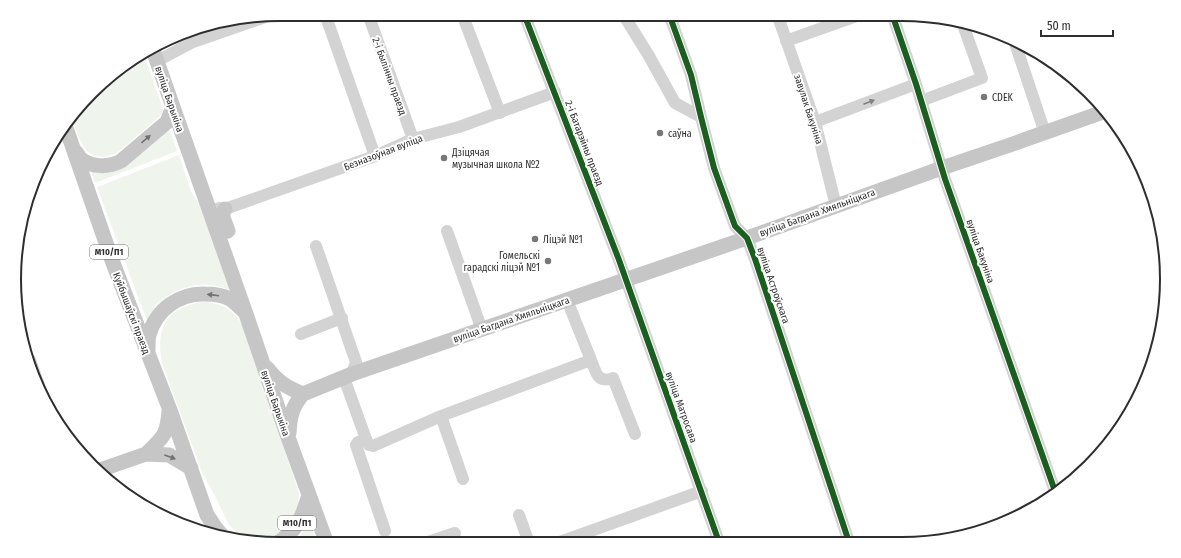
<svg xmlns="http://www.w3.org/2000/svg" width="1181" height="558" font-family="'Fira Sans Condensed',sans-serif">
	<style>
		.grass { fill: #eff4ec }
		.lines { fill: none; stroke-linecap: round; stroke-linejoin: round }
		.minor { stroke: #d3d3d3; stroke-width: 12 }
		.major { stroke: #c6c6c6; stroke-width: 15 }
		.cycleway-casing { stroke: #fff; stroke-width: 8 }
		.cycleway { stroke: #1b5e20; stroke-width: 6 }
		.oneway { fill: #808080 }
		.oneway2 { fill: #727272 }
		.poi-dot { fill: #777; stroke: #fff; stroke-width: 1.5 }
		.labels { text-anchor: middle; stroke-width: 4; stroke-linejoin: round; paint-order: stroke }
		.shield { fill: #fff; stroke: #6d6d6d; stroke-width: 1 }
		.shield-label { font-size: 9px; font-weight: bold; fill: #2e2e2e }
		.street-label { font-size: 10px; fill: #2e2e2e; stroke: #fff }
		.poi-label { font-size: 10px; fill: #2e2e2e; stroke: #fff; text-anchor: start }
		.rim { fill: none; stroke: #2e2e2e; stroke-width: 2 }
	</style>
	<rect width="100%" height="100%" fill="#fff"/>
	<!-- grass -->
	<path class="grass" d="M144 55 162 106C163 112 162 114 158 118L117 153C86 167 79 140 72 118L117 69Z
		M168 131H170L177 151 95 183 92 174V172C105 174 112 174 124 168Z
		M179 155 191 192 200 205 230 288 229 290C205 279 175 286 156 305 153 309 150 314 148 319L146 318 97 187Z
		M206 302C226 305 233 310 244 327L299 493 298 508 291 522 280 533 255 540 240 535 229 525 215 496 202 472 162 363C155 326 168 305 206 302Z
		M309 519 317 544H291L301 535Z"/>
	<g class="lines">
		<!-- minor -->
		<path class="minor" d="M325 14 375 156
			M368 14 413 139
			M462 14 500 113
			M524 14 619 260 719 542
			M623 14 649 56 675 103 701 117
			M669 14 691 75 701 117 714 168 735 226 747 238 755 259 849 542
			M777 14 815 122 836 206
			M892 14 916 84 945 179 1056 494
			M1014 40 1045 133
			M786 41 862 14
			M157 61 193 42 271 15
			M921 101 982 78 962 22
			M815 122 916 84
			M217 209 220 208 225 209 375 156 413 139 459 127 555 92
			M447 231 482 330
			M316 246 356 362 352 374
			M301 334 342 318
			M30 360 44 400
			M591 360C596 372 597 384 613 378L635 434
			M344 378 366 439 358 442 356 445 385 531
			M441 416 463 479
			M366 439 369 445 373 446 441 416 591 360 567 300
			M519 515 529 543
			M425 543 455 533
			M557 543 702 491"/>
		<!-- major -->
		<path class="major" d="M153 50 173 107 246 314 289 440 327 544
			M65 125 113 263 170 410 207 515 215 527 224 538
			M75 151C77 153 79 157 81 159 92 168 110 167 121 161L167 122 173 107
			M225 209 222 215 228 231
			M148 350C148 345 148 339 149 335 156 309 180 293 205 294 214 294 222 295 230 299 236 303 241 309 246 313
			M267 368C278 382 286 387 303 394
			M303 394 352 374 747 238 942 168 1007 146 1106 111
			M289 433C290 416 292 407 303 394
			M146 454C163 437 167 436 169 411
			M97 471 146 454 169 455 191 468
			M275 544C297 532 302 518 309 495"/>
		<defs>
			<path id="cycleway" d="M524 14 619 260 719 542
				M669 14 691 75 701 117 714 168 735 226 747 238 755 259 849 542
				M892 14 916 84 945 179 1056 494"/>
		</defs>
		<!-- cycleway casing -->
		<use href="#cycleway" class="cycleway-casing"/>
		<!-- cycleway -->
		<use href="#cycleway" class="cycleway"/>
	</g>
	<!-- one-way arrows -->
	<defs><path id="oneway-solid" d="M-6-.8H1V-3.2L6.5 0L1 3.2V.8H-6Z"/></defs>
	<use class="oneway" href="#oneway-solid" transform="translate(869 102) rotate(-21)"/>
	<g class="oneway2">
		<use href="#oneway-solid" transform="translate(146 139) rotate(-41)"/>
		<use href="#oneway-solid" transform="translate(213 295) rotate(-173)"/>
		<use href="#oneway-solid" transform="translate(170 457) rotate(20)"/>
	</g>
	<!-- markers -->
	<g class="poi-dot">
		<circle cx="984" cy="97" r="4"/>
		<circle cx="660" cy="133" r="4"/>
		<circle cx="444" cy="158" r="4"/>
		<circle cx="535" cy="239" r="4"/>
		<circle cx="548" cy="261" r="4"/>
	</g>
	<g class="labels">
		<!-- shield labels -->
		<g class="shield">
			<rect x="90" y="245" width="38" height="14" rx="3"/>
			<rect x="278" y="516" width="38" height="14" rx="3"/>
		</g>
		<g class="shield-label">
			<text x="109" y="255">М10/П1</text>
			<text x="297" y="526">М10/П1</text>
		</g>
		<!-- street labels -->
		<g class="street-label">
			<text transform="translate(390 76) rotate(70)" y="4">2-і Былінны праезд</text>
			<text transform="translate(170 99) rotate(71)" y="4">вуліца Барыкіна</text>
			<text transform="translate(809 109) rotate(72)" y="4">завулак Бакуніна</text>
			<text transform="translate(585 143) rotate(69)" y="4">2-і Батарэйны праезд</text>
			<text transform="translate(383 152) rotate(-21)" y="4">Безназоўная вуліца</text>
			<text transform="translate(817 212) rotate(-20)" y="4">вуліца Багдана Хмяльніцкага</text>
			<text transform="translate(981 251) rotate(71)" y="4">вуліца Бакуніна</text>
			<text transform="translate(774 285) rotate(71)" y="4">вуліца Астроўскага</text>
			<text transform="translate(132 313) rotate(69)" y="4">Куйбышаўскі праезд</text>
			<text transform="translate(511 319) rotate(-19)" y="4">вуліца Багдана Хмяльніцкага</text>
			<text transform="translate(276 403) rotate(71)" y="4">вуліца Барыкіна</text>
			<text transform="translate(682 407) rotate(70)" y="4">вуліца Матросава</text>
		</g>
		<!-- poi labels -->
		<g class="poi-label">
			<text x="992" y="101">CDEK</text>
			<text x="668" y="137">саўна</text>
			<text x="452" y="156">Дзіцячая<tspan x="452" dy="12">музычная школа №2</tspan></text>
			<text x="543" y="243">Ліцэй №1</text>
			<text x="540" y="259" text-anchor="end">Гомельскі<tspan x="540" dy="12">гарадскі ліцэй №1</tspan></text>
		</g>
	</g>
	<!-- crop -->
	<path d="M0 0H1181V558H0ZM279 21H902A258 258 0 0 1 1160 279V279A258 258 0 0 1 902 537H279A258 258 0 0 1 21 279V279A258 258 0 0 1 279 21Z" fill="#fff" fill-rule="evenodd"/>
	<path class="rim" d="M279 21H902A258 258 0 0 1 1160 279V279A258 258 0 0 1 902 537H279A258 258 0 0 1 21 279V279A258 258 0 0 1 279 21Z"/>
	<!-- scale -->
	<path d="M1041 30v6h72v-6" fill="none" stroke="#2e2e2e" stroke-width="2"/>
	<text x="1047" y="30" font-size="12" fill="#2e2e2e" stroke="#ffffff" stroke-width="3" paint-order="stroke">50 m</text>
</svg>
